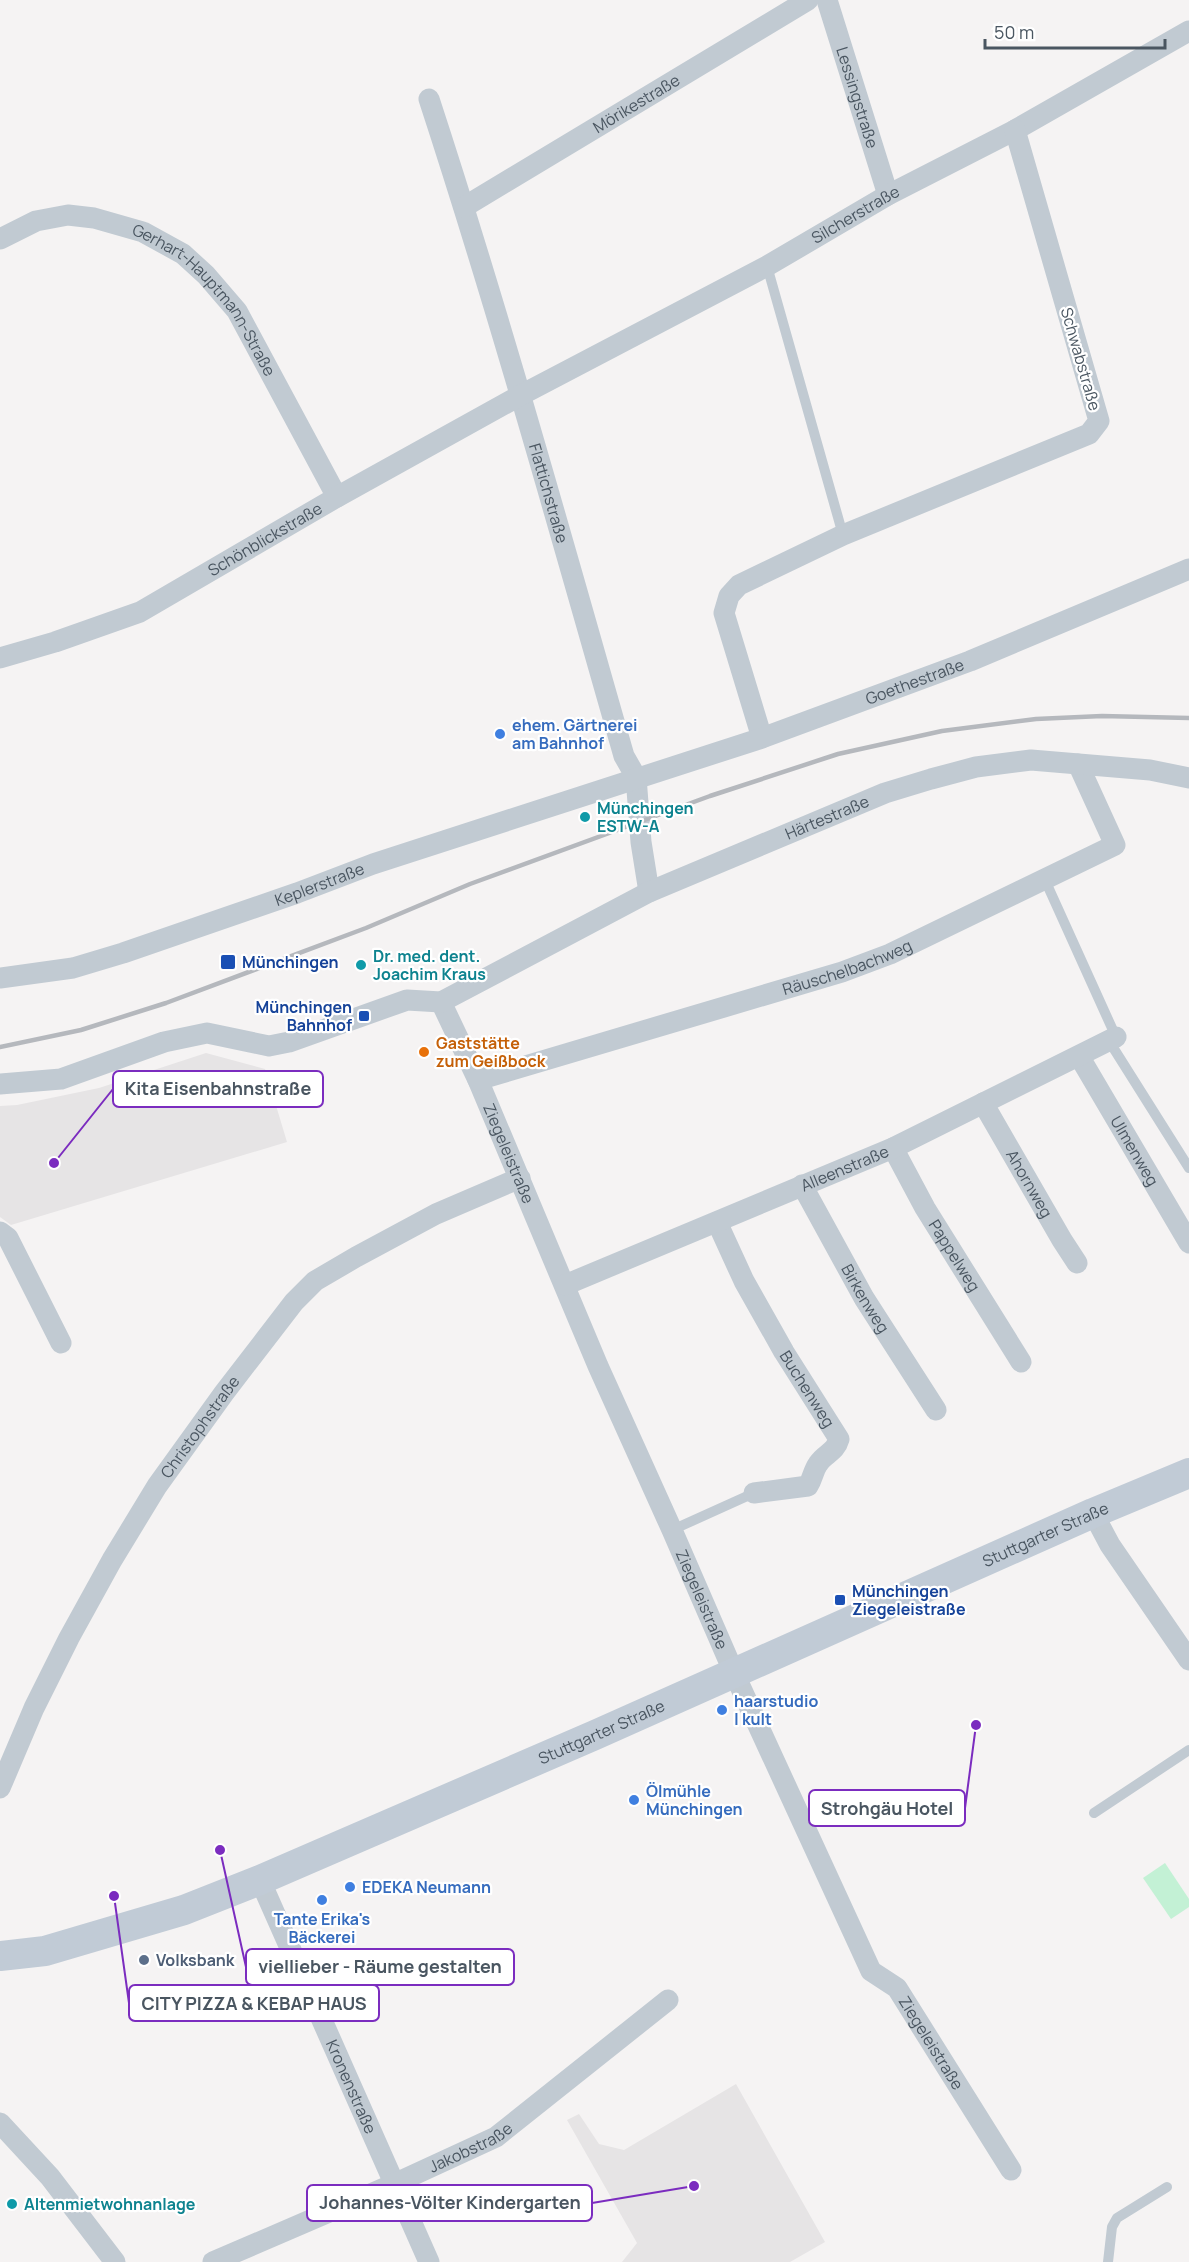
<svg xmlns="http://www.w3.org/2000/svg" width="1189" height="2262" font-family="Manrope,sans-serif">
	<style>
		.education { fill: #e6e4e5 }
		.green { fill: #c3f1d5 }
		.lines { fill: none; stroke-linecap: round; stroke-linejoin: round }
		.lane { stroke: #c1cad2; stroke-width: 10 }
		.street { stroke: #c1cad2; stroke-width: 21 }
		.secondary { stroke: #c1cbd6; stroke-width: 30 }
		.rail { stroke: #b5b8bd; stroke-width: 4.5 }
		.shop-dot { fill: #3f7fe0; stroke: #fff; stroke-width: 2 }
		.culture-dot { fill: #0f9aa8; stroke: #fff; stroke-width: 2 }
		.transit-dot { fill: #1a4fb4; stroke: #fff; stroke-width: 2 }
		.food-dot { fill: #e8710a; stroke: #fff; stroke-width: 2 }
		.service-dot { fill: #5c6f8a; stroke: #fff; stroke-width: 2 }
		.labels { text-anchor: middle; stroke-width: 4.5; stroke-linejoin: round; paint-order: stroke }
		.street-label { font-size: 16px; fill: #4a5661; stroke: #fff }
		.shop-label { font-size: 16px; font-weight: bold; fill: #366cbe; stroke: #fff; text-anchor: start }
		.culture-label { font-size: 16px; font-weight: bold; fill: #0d838f; stroke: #fff; text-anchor: start }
		.transit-label { font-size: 16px; font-weight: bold; fill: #164399; stroke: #fff; text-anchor: start }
		.food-label { font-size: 16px; font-weight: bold; fill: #c56008; stroke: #fff; text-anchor: start }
		.service-label { font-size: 16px; font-weight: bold; fill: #4e5e75; stroke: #fff; text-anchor: start }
		.leader { fill: none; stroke: #7b2cbf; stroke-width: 2 }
		.callout-dot { fill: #7b2cbf; stroke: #fff; stroke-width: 2 }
		.callout { fill: #fff; stroke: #7b2cbf; stroke-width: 2 }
		.callout-label { font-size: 18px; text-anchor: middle; font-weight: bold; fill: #4a5661 }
	</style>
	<rect width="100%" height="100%" fill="#f5f3f3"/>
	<!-- education -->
	<path class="education" d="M206 1053 265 1069 287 1142 11 1225 0 1217V1106L17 1105 99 1088Z
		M736 2084 825 2242 790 2262H622L637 2243 567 2120 579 2114 599 2144 624 2150Z"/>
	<!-- green -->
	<path class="green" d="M1165 1863 1189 1899V1907L1171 1919 1143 1878Z"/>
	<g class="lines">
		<!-- lane -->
		<path class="lane" d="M767 266 843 535
			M1045 880 1116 1037
			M1109 1041 1189 1168
			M672 1530 754 1493
			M1094 1813 1189 1750
			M1108 2262 1112 2227 1117 2218 1167 2187"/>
		<!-- street -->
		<g class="street">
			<path id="s1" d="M827 0 888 195"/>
			<path id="s2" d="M429 99C500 316 561 536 624 756L636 777 641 842 649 892"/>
			<path id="s3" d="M464 207 808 0"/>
			<path id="s4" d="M0 239 36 221 68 215 94 218 143 232 183 254 206 275 237 311 337 497"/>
			<path id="s5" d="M0 658 55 642 140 612 337 497 521 395 767 266 888 195 1015 130 1189 31"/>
			<path d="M762 738 724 613 729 596 739 585 843 535 1089 434 1099 421 1015 130"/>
			<path id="s6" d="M0 978 73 968 123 953 297 893 373 864 762 738 970 661 1189 569"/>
			<path id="s7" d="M441 1002 478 1080 598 1366 672 1530 734 1673 871 1971 897 1988 1011 2170"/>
			<path id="s8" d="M1079 1056 1189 1243"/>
			<path id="s9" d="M478 1080 842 972 890 954 1115 845 1078 764"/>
			<path id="s10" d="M0 1084 61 1079 164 1042 207 1033 269 1046 289 1042 407 1000 441 1002 649 892 885 793 931 779 976 767 1031 760 1150 770 1189 778"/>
			<path id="s11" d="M983 1103 1062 1240 1077 1263"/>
			<path id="s12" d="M893 1148 925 1208 1021 1362"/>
			<path id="s13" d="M802 1185 864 1298 936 1410"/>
			<path id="s14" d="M717 1222 744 1281 784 1352 839 1439C835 1453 825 1453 818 1464 813 1471 813 1478 808 1486L754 1493"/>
			<path d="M0 1232 8 1238 61 1343"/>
			<path id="s15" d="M565 1285 893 1148 1116 1037"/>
			<path d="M1093 1513 1110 1545 1189 1660"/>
			<path id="s16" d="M0 1788 34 1708 69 1638 112 1560 157 1486 224 1393 294 1302 315 1281 356 1257 436 1214 520 1178"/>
			<path id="s17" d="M260 1880 429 2262"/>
			<path d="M0 2123 50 2177 115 2262"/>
			<path id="s18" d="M213 2262 394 2184 496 2137 668 2000"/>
		</g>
		<!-- secondary -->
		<path class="secondary" id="s19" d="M0 1956 45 1951 184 1910 260 1880 595 1735 1093 1513 1189 1473"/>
		<!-- rail -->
		<path class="rail" d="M0 1047 81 1030 166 1003 366 928 470 884 710 796 838 754 942 731 1036 719 1102 716 1189 718"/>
	</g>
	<!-- markers -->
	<g class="shop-dot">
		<circle cx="500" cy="734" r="6"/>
		<circle cx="722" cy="1710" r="6"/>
		<circle cx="634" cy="1800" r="6"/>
		<circle cx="350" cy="1887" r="6"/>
		<circle cx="322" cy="1900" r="6"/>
	</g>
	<g class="culture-dot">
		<circle cx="585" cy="817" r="6"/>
		<circle cx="361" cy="965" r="6"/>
		<circle cx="12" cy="2204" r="6"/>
	</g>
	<g class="transit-dot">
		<rect x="220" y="954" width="16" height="16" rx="3"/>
		<rect x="358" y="1010" width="12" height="12" rx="3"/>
		<rect x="834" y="1594" width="12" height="12" rx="3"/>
	</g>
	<circle class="food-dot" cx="424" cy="1052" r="6"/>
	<circle class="service-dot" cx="144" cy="1960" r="6"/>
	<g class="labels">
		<!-- street labels -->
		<g class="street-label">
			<text dy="6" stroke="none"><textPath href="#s1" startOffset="102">Lessingstraße</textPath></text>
			<text dy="6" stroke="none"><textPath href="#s3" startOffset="201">Mörikestraße</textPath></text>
			<text dy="6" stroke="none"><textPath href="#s5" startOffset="966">Silcherstraße</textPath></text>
			<text dy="6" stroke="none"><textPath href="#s4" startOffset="243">Gerhart-Hauptmann-Straße</textPath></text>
			<text transform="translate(1081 359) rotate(74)" y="6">Schwabstraße</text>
			<text dy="6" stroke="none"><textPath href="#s2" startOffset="412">Flattichstraße</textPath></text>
			<text dy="6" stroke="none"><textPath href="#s5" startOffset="292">Schönblickstraße</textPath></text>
			<text dy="6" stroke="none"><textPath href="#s6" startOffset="963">Goethestraße</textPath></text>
			<text dy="6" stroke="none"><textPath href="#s10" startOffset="886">Härtestraße</textPath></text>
			<text dy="6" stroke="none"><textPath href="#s6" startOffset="334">Keplerstraße</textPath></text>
			<text dy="6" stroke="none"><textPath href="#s9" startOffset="386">Räuschelbachweg</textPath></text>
			<text dy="6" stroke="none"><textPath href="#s8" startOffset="110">Ulmenweg</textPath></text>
			<text dy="6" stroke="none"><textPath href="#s7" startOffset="166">Ziegeleistraße</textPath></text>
			<text dy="6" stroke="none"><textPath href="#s15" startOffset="303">Alleenstraße</textPath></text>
			<text dy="6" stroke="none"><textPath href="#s11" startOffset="93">Ahornweg</textPath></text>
			<text dy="6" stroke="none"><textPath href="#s12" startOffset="124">Pappelweg</textPath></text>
			<text dy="6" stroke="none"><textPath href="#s13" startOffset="130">Birkenweg</textPath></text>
			<text dy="6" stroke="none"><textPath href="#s14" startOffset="190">Buchenweg</textPath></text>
			<text dy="6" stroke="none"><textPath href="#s16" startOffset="414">Christophstraße</textPath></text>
			<text dy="6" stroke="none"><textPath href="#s19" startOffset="1130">Stuttgarter Straße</textPath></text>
			<text dy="6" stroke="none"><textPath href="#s7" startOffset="652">Ziegeleistraße</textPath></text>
			<text dy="6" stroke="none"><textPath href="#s19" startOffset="644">Stuttgarter Straße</textPath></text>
			<text dy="6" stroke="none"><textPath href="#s7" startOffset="1156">Ziegeleistraße</textPath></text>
			<text dy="6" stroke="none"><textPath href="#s17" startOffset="226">Kronenstraße</textPath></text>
			<text dy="6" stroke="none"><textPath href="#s18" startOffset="282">Jakobstraße</textPath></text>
		</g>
		<!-- shop labels -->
		<g class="shop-label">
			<text x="512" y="731">ehem. Gärtnerei<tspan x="512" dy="18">am Bahnhof</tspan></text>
			<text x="734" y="1707">haarstudio<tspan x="734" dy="18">| kult</tspan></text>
			<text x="646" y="1797">Ölmühle<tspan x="646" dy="18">Münchingen</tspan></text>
			<text x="362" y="1893">EDEKA Neumann</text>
			<text x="322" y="1925" text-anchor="middle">Tante Erika's<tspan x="322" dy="18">Bäckerei</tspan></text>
		</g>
		<!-- culture labels -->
		<g class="culture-label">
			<text x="597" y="814">Münchingen<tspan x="597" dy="18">ESTW-A</tspan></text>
			<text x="373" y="962">Dr. med. dent.<tspan x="373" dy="18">Joachim Kraus</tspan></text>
			<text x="24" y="2210">Altenmietwohnanlage</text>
		</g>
		<!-- transit labels -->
		<g class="transit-label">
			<text x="242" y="968">Münchingen</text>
			<text x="352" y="1013" text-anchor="end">Münchingen<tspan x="352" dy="18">Bahnhof</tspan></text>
			<text x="852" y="1597">Münchingen<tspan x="852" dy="18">Ziegeleistraße</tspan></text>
		</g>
		<!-- food labels -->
		<g class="food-label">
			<text x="436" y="1049">Gaststätte<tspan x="436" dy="18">zum Geißbock</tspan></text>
		</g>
		<!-- service labels -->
		<g class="service-label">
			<text x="156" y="1966">Volksbank</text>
		</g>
	</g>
	<!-- callouts -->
	<path class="leader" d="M54 1163L113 1089M976 1725L965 1808M220 1850L246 1967M114 1896L129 2003M694 2186L592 2203"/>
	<g class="callout-dot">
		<circle cx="54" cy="1163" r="6"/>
		<circle cx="976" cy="1725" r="6"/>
		<circle cx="220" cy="1850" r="6"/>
		<circle cx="114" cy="1896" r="6"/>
		<circle cx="694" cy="2186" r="6"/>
	</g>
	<g class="callout">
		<rect x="113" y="1071" width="210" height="36" rx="6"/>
		<rect x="809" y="1790" width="156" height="36" rx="6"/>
		<rect x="246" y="1949" width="268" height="36" rx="6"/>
		<rect x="129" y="1985" width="250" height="36" rx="6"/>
		<rect x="307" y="2185" width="285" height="36" rx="6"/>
	</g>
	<g class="callout-label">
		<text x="218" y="1095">Kita Eisenbahnstraße</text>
		<text x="887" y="1815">Strohgäu Hotel</text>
		<text x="380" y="1973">viellieber - Räume gestalten</text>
		<text x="254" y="2010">CITY PIZZA &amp; KEBAP HAUS</text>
		<text x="450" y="2209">Johannes-Völter Kindergarten</text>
	</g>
	<!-- scale -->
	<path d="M985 39v9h180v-9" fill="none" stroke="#4a5661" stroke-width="3"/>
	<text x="994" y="39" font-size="18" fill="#4a5661" stroke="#ffffff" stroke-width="4.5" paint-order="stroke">50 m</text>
</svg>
